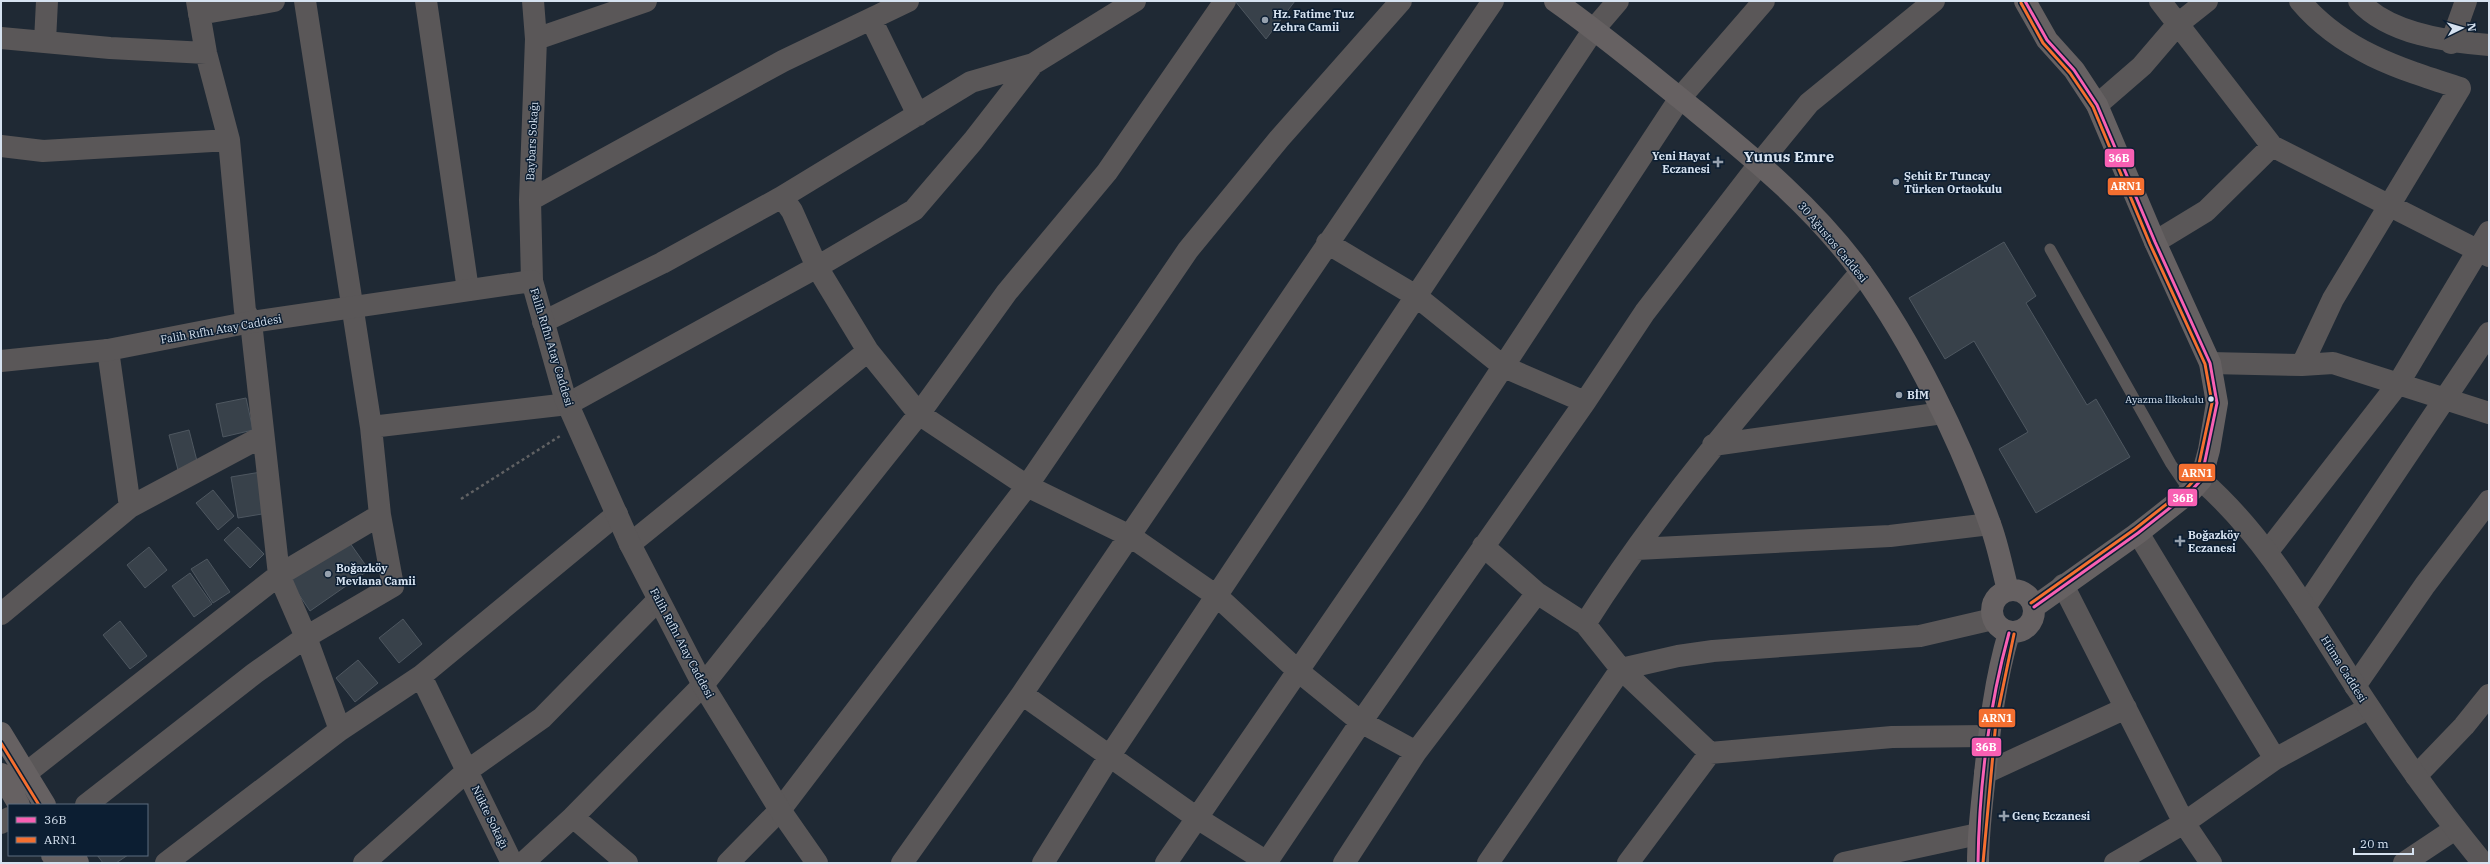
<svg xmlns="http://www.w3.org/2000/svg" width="2490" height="864" font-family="'IBM Plex Serif',serif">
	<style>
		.building { fill: #38414a; stroke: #4e5760 }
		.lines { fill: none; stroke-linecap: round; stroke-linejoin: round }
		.path { stroke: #616264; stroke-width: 2.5; stroke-dasharray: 3 3; stroke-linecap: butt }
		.service { stroke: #5a5758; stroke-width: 11 }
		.minor { stroke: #5a5758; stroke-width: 22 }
		.tertiary { stroke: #5a5758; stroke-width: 22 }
		.secondary { stroke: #666162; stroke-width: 22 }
		.bus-1-casing { stroke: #0c1e32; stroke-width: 6 }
		.bus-2-casing { stroke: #0c1e32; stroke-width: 6 }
		.bus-1 { stroke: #f860b3; stroke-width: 3 }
		.bus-2 { stroke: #f46f30; stroke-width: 3 }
		.poi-dot { fill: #96a1ae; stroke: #0c1e32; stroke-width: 1.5 }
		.bus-dot { fill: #d6e2f0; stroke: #0c1e32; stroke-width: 1.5 }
		.labels { text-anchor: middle; stroke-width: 3; stroke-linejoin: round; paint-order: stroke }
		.bus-label { font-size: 10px; fill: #d6e2f0; stroke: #0c1e32; text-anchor: end }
		.poi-label { font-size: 11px; font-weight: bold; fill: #d6e2f0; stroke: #0c1e32; text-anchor: start }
		.street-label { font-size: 11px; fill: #d6e2f0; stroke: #0c1e32 }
		.district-label { font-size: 15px; font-weight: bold; fill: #d6e2f0; stroke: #0c1e32 }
		.line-badge { stroke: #0c1e32; stroke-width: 1.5 }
		.badge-label { font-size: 11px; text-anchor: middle; font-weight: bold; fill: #fff }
	</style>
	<rect width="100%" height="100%" fill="#1f2934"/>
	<!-- building -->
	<path class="building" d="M1235 1H1295L1266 39Z
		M2004 242 2036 296 2026 303 2087 405 2096 399 2130 457 2036 513 1999 449 2028 432 1974 341 1945 359 1909 298Z
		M246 398 253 430 223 437 216 404Z
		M189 430 198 465 178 470 169 435Z
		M261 472 268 513 238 518 231 477Z
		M213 490 234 516 218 530 196 503Z
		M238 527 264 554 250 568 224 540Z
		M345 536 369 570 310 611 287 577Z
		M149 547 167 570 145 588 127 565Z
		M207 559 230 592 213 603 191 569Z
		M190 573 212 604 194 617 172 586Z
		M403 619 422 644 399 663 379 638Z
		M120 621 147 656 130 669 103 635Z
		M358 660 378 683 355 702 336 678Z
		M97 855H128L116 863H103Z"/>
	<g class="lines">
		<!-- path -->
		<path class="path" d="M461 499 560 436"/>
		<!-- service -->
		<path class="service" d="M2050 249 2171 464 2190 492"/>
		<!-- minor -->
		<path class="minor" d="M197 1 206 53 229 140 245 311 251 322 279 575 306 637 340 730
			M426 1 468 290
			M2160 1 2272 146 2489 256
			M2300 1C2342 51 2400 69 2460 88L2333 299 2302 365
			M199 14 274 1
			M871 19 918 115
			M1 38 110 48 206 53
			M536 39 646 1
			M45 41 47 1
			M2097 105 2142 66 2178 24 2207 1
			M1 146 43 151 229 140
			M782 197 792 211 817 267 868 351 919 414 1027 486 1130 536 1218 597 1298 671 1361 722 1416 752
			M530 200 783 61 908 1
			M2155 242 2206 211 2272 146
			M1327 243 1416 296 1504 367 1585 402
			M532 281 530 200 536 39 533 1
			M543 322 662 263 782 197 971 82 1033 64 1135 1
			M108 350 130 507
			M2210 363 2302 365 2333 363 2489 413
			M371 427 568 404 817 267 914 210 973 141 1033 64
			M1713 445 1943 413
			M2138 533 2275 759
			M630 544 868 351
			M1483 546 1537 593 1585 624 1621 669 1710 753
			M1637 549 1890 536 1990 524
			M2268 551 2398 384 2489 232
			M2063 585 2184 823 2211 863
			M2305 607 2489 333
			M1 614 130 507 263 436
			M1585 624C1665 498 1764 385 1861 272
			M2355 686 2425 585 2489 501
			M1022 694 1197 818 1267 862
			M1985 773 2126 708
			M25 774 279 575 380 515
			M2416 776 2464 726 2489 695
			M86 805 255 673 306 637 393 586 380 515 371 427 305 1
			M573 817 703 685 919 414 1007 292 1107 172 1225 1
			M1 823 9 818
			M166 863 340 730 421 676
			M364 863 467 771 421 676 617 514
			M512 863 467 771 542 718 658 600
			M523 863 573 817 627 863
			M728 863 780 810 1027 486 1188 250 1279 139 1401 1
			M902 863 1022 694 1493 1
			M1043 863 1109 757 1594 29 1618 1
			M1166 863 1414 502 1680 98 1764 1
			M1266 863 1361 722 1585 402 1645 312 1760 163 1809 103 1934 1
			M1344 863 1416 752 1537 593
			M1488 863 1621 669 1678 656 1713 651 1920 636 1993 619
			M1628 863 1710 753 1892 737 1988 736
			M1844 863 1978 834
			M2115 863 2184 823 2275 759 2369 708
			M2404 863 2455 829"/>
		<!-- tertiary -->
		<path class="tertiary" d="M2359 1C2389 34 2448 42 2489 45
			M2451 43 2466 1
			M1 361 108 350 251 322 532 281 565 398 630 544 703 685 780 810 817 863
			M2201 480C2273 543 2316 628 2369 707 2404 761 2442 813 2483 863"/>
		<!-- secondary -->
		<path class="secondary" d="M1555 1C1602 34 1646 71 1691 107 1752 157 1814 207 1861 272 1913 344 1960 440 1990 524 1998 545 2002 568 2008 590
			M2025 1 2047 40 2074 70 2097 105 2155 242 2210 363 2217 403 2209 450 2201 480 2190 492 2138 533 2034 607
			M1992 611a21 21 0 1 1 42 0a21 21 0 1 1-42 0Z
			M1 733 45 805
			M1 774 19 805
			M52 855 58 863
			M74 855 78 863
			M1978 863C1978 833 1982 804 1985 774 1990 726 1995 680 2009 633"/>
		<defs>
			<path id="bus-1" d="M2025 1 2047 40 2074 70 2097 105 2155 242 2210 363 2217 403 2201 480 2190 492 2138 533 2034 607
				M1978 863C1979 788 1989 705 2009 633"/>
			<path id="bus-2" d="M2021 3 2043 43 2070 73 2093 107 2150 244 2205 364 2212 403 2196 478 2187 488 2135 529 2031 603
				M1 743 39 805
				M1983 863 1996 721 2014 634"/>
		</defs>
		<!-- bus-1 casing -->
		<use href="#bus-1" class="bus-1-casing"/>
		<!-- bus-2 casing -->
		<use href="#bus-2" class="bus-2-casing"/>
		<!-- bus-1 -->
		<use href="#bus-1" class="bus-1"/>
		<!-- bus-2 -->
		<use href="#bus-2" class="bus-2"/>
	</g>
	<!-- markers -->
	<g class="poi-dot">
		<circle cx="1265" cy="20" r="4"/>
		<path d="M1716 156h4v4h4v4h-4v4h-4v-4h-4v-4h4z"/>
		<circle cx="1896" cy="182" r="4"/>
		<circle cx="1899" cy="395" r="4"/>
		<path d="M2178 535h4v4h4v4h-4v4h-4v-4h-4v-4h4z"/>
		<circle cx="328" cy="574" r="4"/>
		<path d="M2002 810h4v4h4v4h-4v4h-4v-4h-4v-4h4z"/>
	</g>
	<circle class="bus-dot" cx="2211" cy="399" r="3.5"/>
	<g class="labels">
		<!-- bus labels -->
		<g class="bus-label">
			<text x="2204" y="403">Ayazma İlkokulu</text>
		</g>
		<!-- poi labels -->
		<g class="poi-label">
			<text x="1273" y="18">Hz. Fatime Tuz<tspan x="1273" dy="13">Zehra Camii</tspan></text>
			<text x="1710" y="160" text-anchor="end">Yeni Hayat<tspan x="1710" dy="13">Eczanesi</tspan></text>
			<text x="1904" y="180">Şehit Er Tuncay<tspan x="1904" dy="13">Türken Ortaokulu</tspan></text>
			<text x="1907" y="399">BİM</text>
			<text x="2188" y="539">Boğazköy<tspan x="2188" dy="13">Eczanesi</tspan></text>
			<text x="336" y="572">Boğazköy<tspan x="336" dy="13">Mevlana Camii</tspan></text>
			<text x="2012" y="820">Genç Eczanesi</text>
		</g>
		<!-- street labels -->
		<g class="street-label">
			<text transform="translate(532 141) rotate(-87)" y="4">Baybars Sokağı</text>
			<text transform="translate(1833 242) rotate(50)" y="4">30 Ağustos Caddesi</text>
			<text transform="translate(221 329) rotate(-10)" y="4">Falih Rıfhı Atay Caddesi</text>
			<text transform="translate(552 347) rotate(73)" y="4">Falih Rıfhı Atay Caddesi</text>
			<text transform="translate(682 643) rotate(62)" y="4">Falih Rıfhı Atay Caddesi</text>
			<text transform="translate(2344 669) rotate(58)" y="4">Hüma Caddesi</text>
			<text transform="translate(490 817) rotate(64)" y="4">Nükte Sokağı</text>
		</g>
		<!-- district labels -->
		<g class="district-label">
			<text x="1789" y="162">Yunus Emre</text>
		</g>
	</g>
	<g class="line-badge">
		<rect x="2104" y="148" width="31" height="20" rx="4" fill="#f860b3"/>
		<rect x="2107" y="177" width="38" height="19" rx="4" fill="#f46f30"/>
		<rect x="2178" y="463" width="38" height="19" rx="4" fill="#f46f30"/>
		<rect x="2167" y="488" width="31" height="19" rx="4" fill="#f860b3"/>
		<rect x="1978" y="708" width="38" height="20" rx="4" fill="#f46f30"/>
		<rect x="1971" y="737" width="31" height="20" rx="4" fill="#f860b3"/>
	</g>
	<g class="badge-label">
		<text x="2119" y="162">36B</text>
		<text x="2126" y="190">ARN1</text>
		<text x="2197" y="477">ARN1</text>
		<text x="2183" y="502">36B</text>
		<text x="1997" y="722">ARN1</text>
		<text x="1986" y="751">36B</text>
	</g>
	<!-- border -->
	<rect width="2490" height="864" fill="none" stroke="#d6e2f0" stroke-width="4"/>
	<!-- legend -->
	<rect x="8" y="804" width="140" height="52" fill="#0c1e32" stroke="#5d6c7e"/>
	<rect x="16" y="817" width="20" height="6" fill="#f860b3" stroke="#5d6c7e"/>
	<text x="44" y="824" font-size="12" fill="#d6e2f0">36B</text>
	<rect x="16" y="837" width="20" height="6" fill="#f46f30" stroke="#5d6c7e"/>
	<text x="44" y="844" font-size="12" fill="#d6e2f0">ARN1</text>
	<!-- north arrow -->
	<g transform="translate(2462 28) rotate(85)" stroke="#0c1e32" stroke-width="3" paint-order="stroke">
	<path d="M0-3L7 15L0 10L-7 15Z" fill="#d6e2f0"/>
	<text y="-6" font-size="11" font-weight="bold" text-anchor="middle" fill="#d6e2f0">N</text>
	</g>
	<!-- scale -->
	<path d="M2354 848v6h59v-6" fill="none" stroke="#d6e2f0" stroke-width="2"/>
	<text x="2360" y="848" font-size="12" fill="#d6e2f0" stroke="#0c1e32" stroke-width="3" paint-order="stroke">20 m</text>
</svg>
